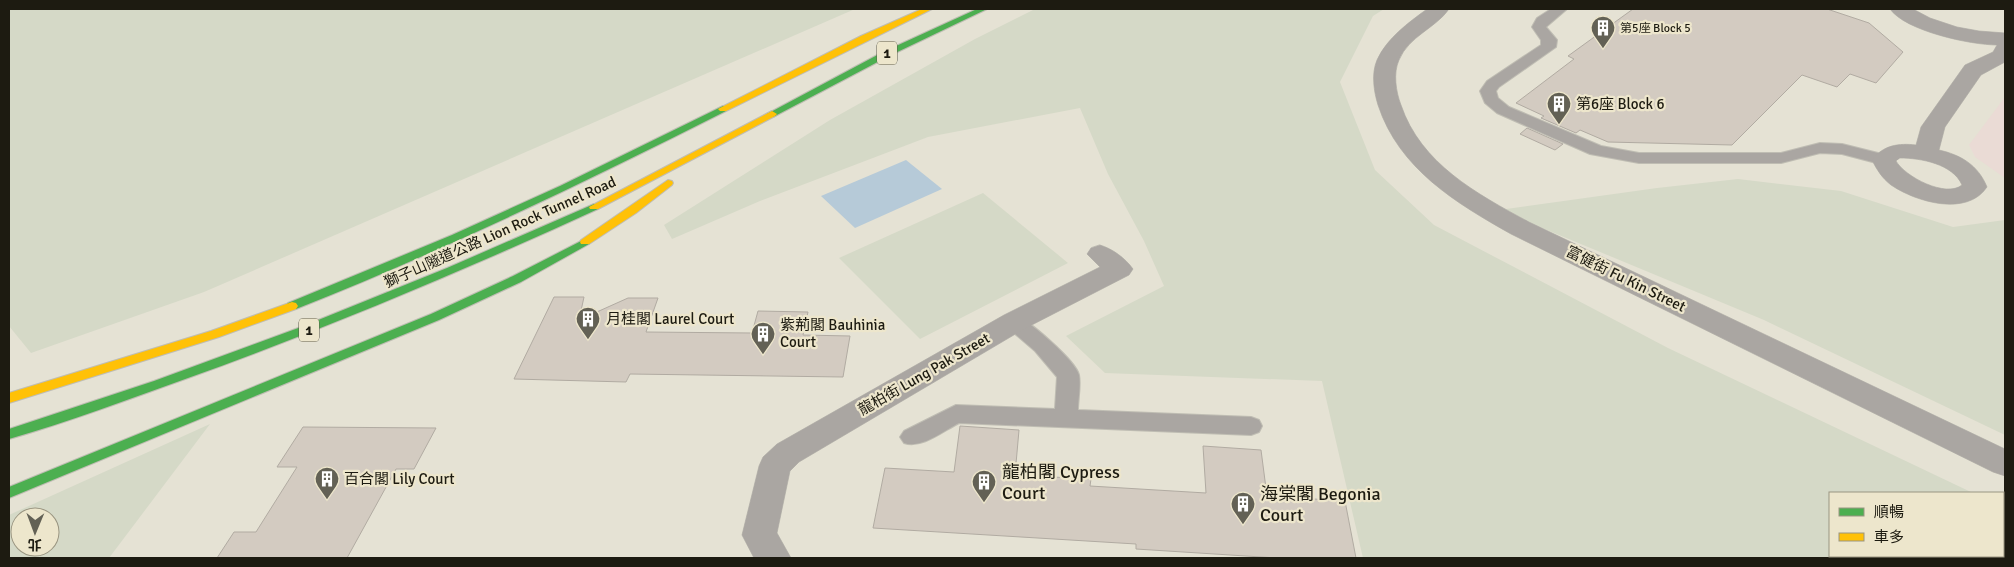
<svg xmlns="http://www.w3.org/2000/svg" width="2014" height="567" font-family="Signika,'Noto Sans TC',sans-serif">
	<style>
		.education { fill: #eadbd5 }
		.green { fill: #d5d9c7; fill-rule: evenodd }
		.water { fill: #b6cad8 }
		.building { fill: #d3cbc1; stroke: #b1aba2 }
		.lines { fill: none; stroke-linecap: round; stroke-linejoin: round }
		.lane-casing { stroke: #bfbdb3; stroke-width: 2 }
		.street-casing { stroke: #bfbdb3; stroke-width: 1 }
		.fast-casing { stroke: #bfbdb3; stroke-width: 2 }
		.slow-casing { stroke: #bfbdb3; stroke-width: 2 }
		.lane { fill: #aaa6a2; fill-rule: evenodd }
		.street { fill: #aaa6a2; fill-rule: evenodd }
		.fast { fill: #4caf50; fill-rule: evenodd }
		.slow { fill: #ffc107; fill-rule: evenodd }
		.labels { text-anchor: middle; stroke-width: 4.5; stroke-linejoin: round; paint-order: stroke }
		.far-poi-label { font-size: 12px; fill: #1d1b11; stroke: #ede6cc; text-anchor: start }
		.shield { fill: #ede6cc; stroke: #5b5849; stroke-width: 1 }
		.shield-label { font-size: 14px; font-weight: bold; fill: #1d1b11 }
		.poi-label { font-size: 15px; fill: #1d1b11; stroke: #ede6cc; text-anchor: start }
		.street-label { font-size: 15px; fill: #1d1b11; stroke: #ede6cc }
		.near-poi-label { font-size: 18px; fill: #1d1b11; stroke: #ede6cc; text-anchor: start }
	</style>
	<rect width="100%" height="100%" fill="#e5e2d4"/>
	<!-- education -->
	<path class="education" d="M2005 97V178L1975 157 1969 145Z"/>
	<!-- green -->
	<path class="green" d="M9 9H855L204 292 31 353 9 326Z
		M1035 9H1384L1373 16 1340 82 1375 170 1434 225 1668 348 1973 493H1830V556H1985V558H1363L1322 381 1105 373 1066 336 1164 286 1144 241 1108 174 1080 108 928 137 760 201 672 239 664 225 830 120 975 39Z
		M1738 179 1841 191 1953 227 2005 220V435L1764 320 1499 210 1657 188Z
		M983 193 1068 263 920 339 839 258Z
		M210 424 109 558H9V515ZM20 517H50V547H20Z"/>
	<!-- water -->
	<path class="water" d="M906 160 942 189 855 228 821 196Z"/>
	<!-- building -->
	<path class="building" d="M1633 9H1827L1869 23 1903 52 1876 83 1850 74 1837 87 1802 75 1732 145 1608 142 1580 130 1576 133 1541 118 1544 116 1516 103 1574 59 1568 56Z
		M1527 128 1563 144 1555 150 1520 134Z
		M554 297H584L579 320 628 298H658L646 332 752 333 758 311 808 312 803 335 850 336 843 377 630 374 626 382 514 379Z
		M960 426 1019 430 1015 475 1091 479 1090 486 1206 493 1203 446 1261 450 1267 496 1345 501 1356 558H1277L1136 549V544L873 528 885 468 954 472Z
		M303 427 436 428 414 469H396L347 558H217L234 532H256L297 467H277Z"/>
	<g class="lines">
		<defs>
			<path id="lane" d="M1551 9H1567L1546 27 1557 40 1556 47 1499 87 1496 91 1498 98 1509 107 1601 146 1639 153H1781L1820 143 1842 144 1890 156 1893 160 1890 164 1884 165 1842 154 1820 153 1781 163H1639L1590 154 1497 113 1485 103 1480 91 1487 81 1541 45V40L1532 27 1537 18Z
				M1014 315C1028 319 1076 361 1079 375 1081 385 1078 400 1078 410L1251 417 1259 420 1262 426 1259 432 1251 435 959 423C943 431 922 449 904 443L900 437 904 431 956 405 1055 409 1057 377 1035 351 1007 327 1004 322 1007 317Z"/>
			<path id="street" d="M1427 9H1449C1436 28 1409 36 1399 60 1393 73 1396 92 1401 105 1421 164 1477 194 1529 222L2005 449V476L1993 472 1511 234C1456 203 1399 169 1378 105 1374 92 1371 74 1377 60 1387 38 1408 23 1427 9Z
				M1890 9H1913L1930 18 1957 27 1979 31 2005 33V62L1981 75 1945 127 1939 150C1961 155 1978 165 1987 187 1967 217 1916 202 1891 185 1882 178 1877 170 1872 160 1883 145 1899 143 1916 145L1921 127 1965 65 1993 52 1997 45C1971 45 1905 31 1890 9ZM1900 158C1921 158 1953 164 1962 185 1946 198 1905 177 1896 161Z
				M1100 245C1113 249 1125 258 1133 269L1129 275 1024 329 799 462 790 471 777 533 791 558H754L742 535 759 466 763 457 777 444 1004 315 1100 267 1087 254 1091 248Z"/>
			<path id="fast" d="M977 9H987L889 56 775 116 772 117 767 114 883 52Z
				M723 106 726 107V111C585 182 443 251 296 309H288L286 306 288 303 452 235 560 186Z
				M594 204 599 207 598 209C463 271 327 328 188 378 129 399 69 422 9 439V429L154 381 301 327 447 268Z
				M585 239 589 240 590 242 589 244 521 282 439 320 9 498V487L431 314 513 276Z"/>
			<path id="slow" d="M922 9H932L726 111H720L718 109 861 36Z
				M772 111 777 114 775 116 598 209H590L589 207Z
				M668 180 672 181 673 183 672 185 636 213 589 244H581L580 242 581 240Z
				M292 302 296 303 298 306 296 309 219 337 9 403V393L211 331Z"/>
		</defs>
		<!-- lane casing -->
		<use href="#lane" class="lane-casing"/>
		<!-- street casing -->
		<use href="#street" class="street-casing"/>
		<!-- fast casing -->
		<use href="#fast" class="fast-casing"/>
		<!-- slow casing -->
		<use href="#slow" class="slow-casing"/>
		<!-- lane -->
		<use href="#lane" class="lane"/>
		<!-- street -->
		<use href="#street" class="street"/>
		<!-- fast -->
		<use href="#fast" class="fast"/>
		<!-- slow -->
		<use href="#slow" class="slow"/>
	</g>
	<!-- icons -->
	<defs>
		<symbol id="building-pin" viewBox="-11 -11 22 30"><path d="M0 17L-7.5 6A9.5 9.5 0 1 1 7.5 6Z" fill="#636155" stroke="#ede6cc"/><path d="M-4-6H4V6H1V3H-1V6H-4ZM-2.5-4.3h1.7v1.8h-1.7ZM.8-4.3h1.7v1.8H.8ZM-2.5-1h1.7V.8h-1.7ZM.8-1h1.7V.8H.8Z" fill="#fff"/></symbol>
	</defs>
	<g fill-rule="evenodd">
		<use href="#building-pin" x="1589" y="14" width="28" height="38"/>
		<use href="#building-pin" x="1545" y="90" width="28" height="38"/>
		<use href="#building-pin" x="574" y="305" width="28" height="38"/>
		<use href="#building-pin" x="749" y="320" width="28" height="38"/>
		<use href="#building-pin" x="313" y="465" width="28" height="38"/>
		<use href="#building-pin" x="970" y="468" width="28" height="38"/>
		<use href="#building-pin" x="1229" y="490" width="28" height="38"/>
	</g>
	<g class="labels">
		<!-- far-poi labels -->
		<g class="far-poi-label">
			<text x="1620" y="32">第5座 Block 5</text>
		</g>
		<!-- shield labels -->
		<g class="shield">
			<rect x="877" y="41.5" width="20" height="23" rx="4"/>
			<rect x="299" y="318.5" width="20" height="23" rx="4"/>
		</g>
		<g class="shield-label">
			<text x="887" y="58">1</text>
			<text x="309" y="335">1</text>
		</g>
		<!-- poi labels -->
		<g class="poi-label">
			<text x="1576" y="109">第6座 Block 6</text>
			<text x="606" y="324">月桂閣 Laurel Court</text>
			<text x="780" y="330">紫荊閣 Bauhinia<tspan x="780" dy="17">Court</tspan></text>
			<text x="344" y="484">百合閣 Lily Court</text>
		</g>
		<!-- street labels -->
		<g class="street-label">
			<text transform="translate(500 232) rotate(-24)" y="5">獅子山隧道公路 Lion Rock Tunnel Road</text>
			<text transform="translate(1626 279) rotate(26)" y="5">富健街 Fu Kin Street</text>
			<text transform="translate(924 374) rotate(-30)" y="5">龍柏街 Lung Pak Street</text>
		</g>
		<!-- near-poi labels -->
		<g class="near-poi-label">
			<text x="1002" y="478">龍柏閣 Cypress<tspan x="1002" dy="21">Court</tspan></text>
			<text x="1260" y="500">海棠閣 Begonia<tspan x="1260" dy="21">Court</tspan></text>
		</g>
	</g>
	<!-- border -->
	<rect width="2014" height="567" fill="none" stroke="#1d1b11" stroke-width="20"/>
	<!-- legend -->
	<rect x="1829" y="492" width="175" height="65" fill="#ede6cc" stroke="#9a9581"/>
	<rect x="1839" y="508" width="25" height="8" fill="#4caf50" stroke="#9a9581"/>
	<text x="1874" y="517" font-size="15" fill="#1d1b11">順暢</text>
	<rect x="1839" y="533" width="25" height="8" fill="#ffc107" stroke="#9a9581"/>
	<text x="1874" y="542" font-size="15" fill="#1d1b11">車多</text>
	<!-- north arrow -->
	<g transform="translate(35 532) rotate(181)"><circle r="24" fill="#ede6cc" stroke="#9a9581"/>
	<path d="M0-4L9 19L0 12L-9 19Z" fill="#636155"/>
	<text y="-8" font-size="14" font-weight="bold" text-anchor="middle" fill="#1d1b11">北</text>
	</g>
</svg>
